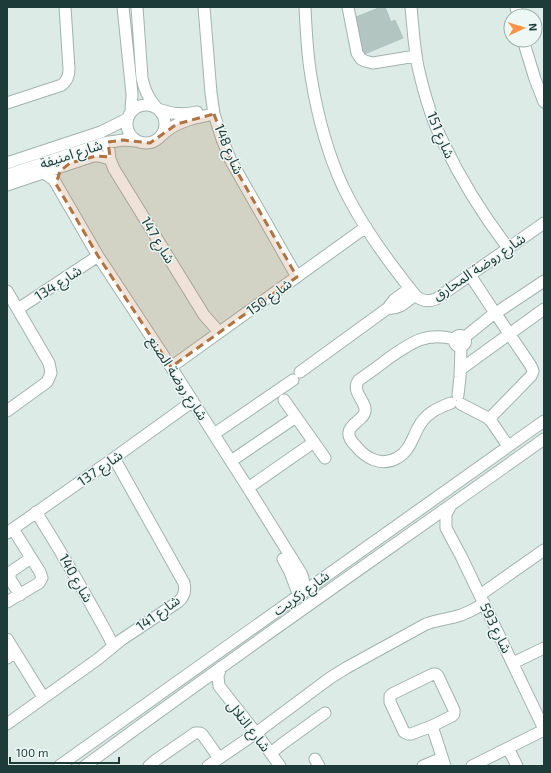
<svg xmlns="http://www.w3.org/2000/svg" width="551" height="773" font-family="'Exo 2','Noto Sans Arabic',sans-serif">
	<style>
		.building { fill: #b2c5c0; stroke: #aec5bf }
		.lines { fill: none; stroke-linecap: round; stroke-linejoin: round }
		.minor-casing { stroke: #a0b3af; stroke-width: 13 }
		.minor { stroke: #fff; stroke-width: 11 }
		.marked { fill: #b07341; fill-opacity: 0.2; stroke: #b07341; stroke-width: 3; stroke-dasharray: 8 5; stroke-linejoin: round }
		.labels { text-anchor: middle; stroke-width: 3; stroke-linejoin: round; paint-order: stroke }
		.street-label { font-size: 14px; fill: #1d3b38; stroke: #edf7f4 }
	</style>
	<rect width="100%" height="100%" fill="#ddebe7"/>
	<!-- building -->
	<path class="building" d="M381 7H385L391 22 395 20 403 38 362 55 351 19Z"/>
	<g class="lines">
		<defs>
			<path id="minor" d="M123 7 132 94 131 111
				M137 7 142 78C144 89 148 98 156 107
				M204 7 211 93 214 114 222 139 231 161 297 277
				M305 7C306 30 307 53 311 76 317 114 327 152 343 187 362 226 388 261 415 295 421 301 428 302 436 299L544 223
				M348 7 357 53 361 59 365 61 373 63 416 56
				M411 7C413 27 414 47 418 67 424 93 431 119 443 142 461 180 483 215 508 248
				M516 7 518 16
				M523 40 535 79 544 102
				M7 103 62 85C67 81 69 76 69 69L65 7
				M127 124a19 19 0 1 1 38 0a19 19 0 1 1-38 0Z
				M158 109C172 114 182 115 197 112
				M162 135C176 121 195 118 214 114
				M108 142 110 159 114 169 204 315 219 332
				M7 163 101 132 127 119
				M28 168 44 173 54 180 98 256 171 367 248 488 301 573 303 578 304 592
				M7 175 104 143 123 140 136 141
				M7 185 93 156H99L110 159
				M470 275 493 310
				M7 291 49 363 51 373 47 382 7 411
				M388 308C399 310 407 301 415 295
				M18 309 98 256
				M499 311 544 281
				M454.5 341a5.5 5.5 0 1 1 11 0a5.5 5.5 0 1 1-11 0Z
				M465 337 491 316
				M171 367 366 227
				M461 369 544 309
				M300 372 388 308 394 300 409 289
				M458 395 460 377 461 346
				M284 400 325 458
				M451 403C437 408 425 414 418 428 412 439 409 452 397 458 381 467 365 458 355 445 351 441 348 437 349 432 350 426 357 422 361 418 375 405 348 394 359 380 369 373 379 366 389 358 412 342 426 332 454 339
				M461 404 486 417 491 421 508 446
				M489 419 531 376 533 371 531 366 498 317
				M214 434 293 380
				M231 461 296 417
				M248 488 314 442
				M450 507 446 514V528L462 558 544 729
				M36 512C62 553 86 595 109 637L113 646
				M7 533 114 458 193 401
				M283 559 290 572 299 596
				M20 595 10 579V574L12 571 31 558
				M480 595 544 550
				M7 602 39 583 42 578 40 572 13 529
				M7 639 43 697
				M7 658 15 652
				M513 663 544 648
				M221 667 218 676 219 686 256 733 280 766
				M433 674H436L438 676 454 710V714L452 716 432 726 411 734H408L404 732 390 702V696L392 694Z
				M7 724 98 659 121 640 178 602C184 597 186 591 184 583L114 458
				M432 726 445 766
				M508 748 517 766
				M271 753 282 744 325 713
				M315 759 319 766
				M59 766 544 421
				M85 766C236 654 391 548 544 439
				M149 766 156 760 195 733H200L202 734 219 758
				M208 766 256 733 330 678 346 668 426 624C437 620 449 619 461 615 469 612 477 608 484 603
				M423 766 442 758
				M472 766 544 730"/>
		</defs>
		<!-- minor casing -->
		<use href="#minor" class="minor-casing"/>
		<!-- minor -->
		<use href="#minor" class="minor"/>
	</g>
	<!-- marked area -->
	<path class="marked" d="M214 114 231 161 297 277 171 367 98 256 56 184 60 171 70 163 96 156 110 157 108 142 123 140 150 143 177 124Z"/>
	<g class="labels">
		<!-- street labels -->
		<g class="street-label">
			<text transform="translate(441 135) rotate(67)" y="5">شارع 151</text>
			<text transform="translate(229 149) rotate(67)" y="5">شارع 148</text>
			<text transform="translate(71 154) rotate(-18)" y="5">شارع امنيفة</text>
			<text transform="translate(158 240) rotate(59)" y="5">شارع 147</text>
			<text transform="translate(479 267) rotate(-34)" y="5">شارع روضة المحارق</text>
			<text transform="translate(58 283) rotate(-33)" y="5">شارع 134</text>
			<text transform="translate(269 297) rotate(-36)" y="5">شارع 150</text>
			<text transform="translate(178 378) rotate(57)" y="5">شارع روضة الصنع</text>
			<text transform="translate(100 468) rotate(-35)" y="5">شارع 137</text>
			<text transform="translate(76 578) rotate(60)" y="5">شارع 140</text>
			<text transform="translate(301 593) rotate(-36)" y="5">شارع زكريت</text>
			<text transform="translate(158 613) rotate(-36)" y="5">شارع 141</text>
			<text transform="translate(496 628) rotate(64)" y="5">شارع 593</text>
			<text transform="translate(249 726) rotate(52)" y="5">شارع التلال</text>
		</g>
	</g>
	<!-- border -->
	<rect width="551" height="773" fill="none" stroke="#1d3b38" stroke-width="16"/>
	<!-- north arrow -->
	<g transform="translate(523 28) rotate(86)"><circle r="19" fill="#edf7f4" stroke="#9aaca9"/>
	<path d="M0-3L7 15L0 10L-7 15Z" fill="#ff9146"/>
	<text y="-6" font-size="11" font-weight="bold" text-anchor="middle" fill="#1d3b38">N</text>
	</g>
	<!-- scale -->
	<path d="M10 757v6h109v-6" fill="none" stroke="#1d3b38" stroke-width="2"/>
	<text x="16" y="757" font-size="12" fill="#1d3b38" stroke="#edf7f4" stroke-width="3" paint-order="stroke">100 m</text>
</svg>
